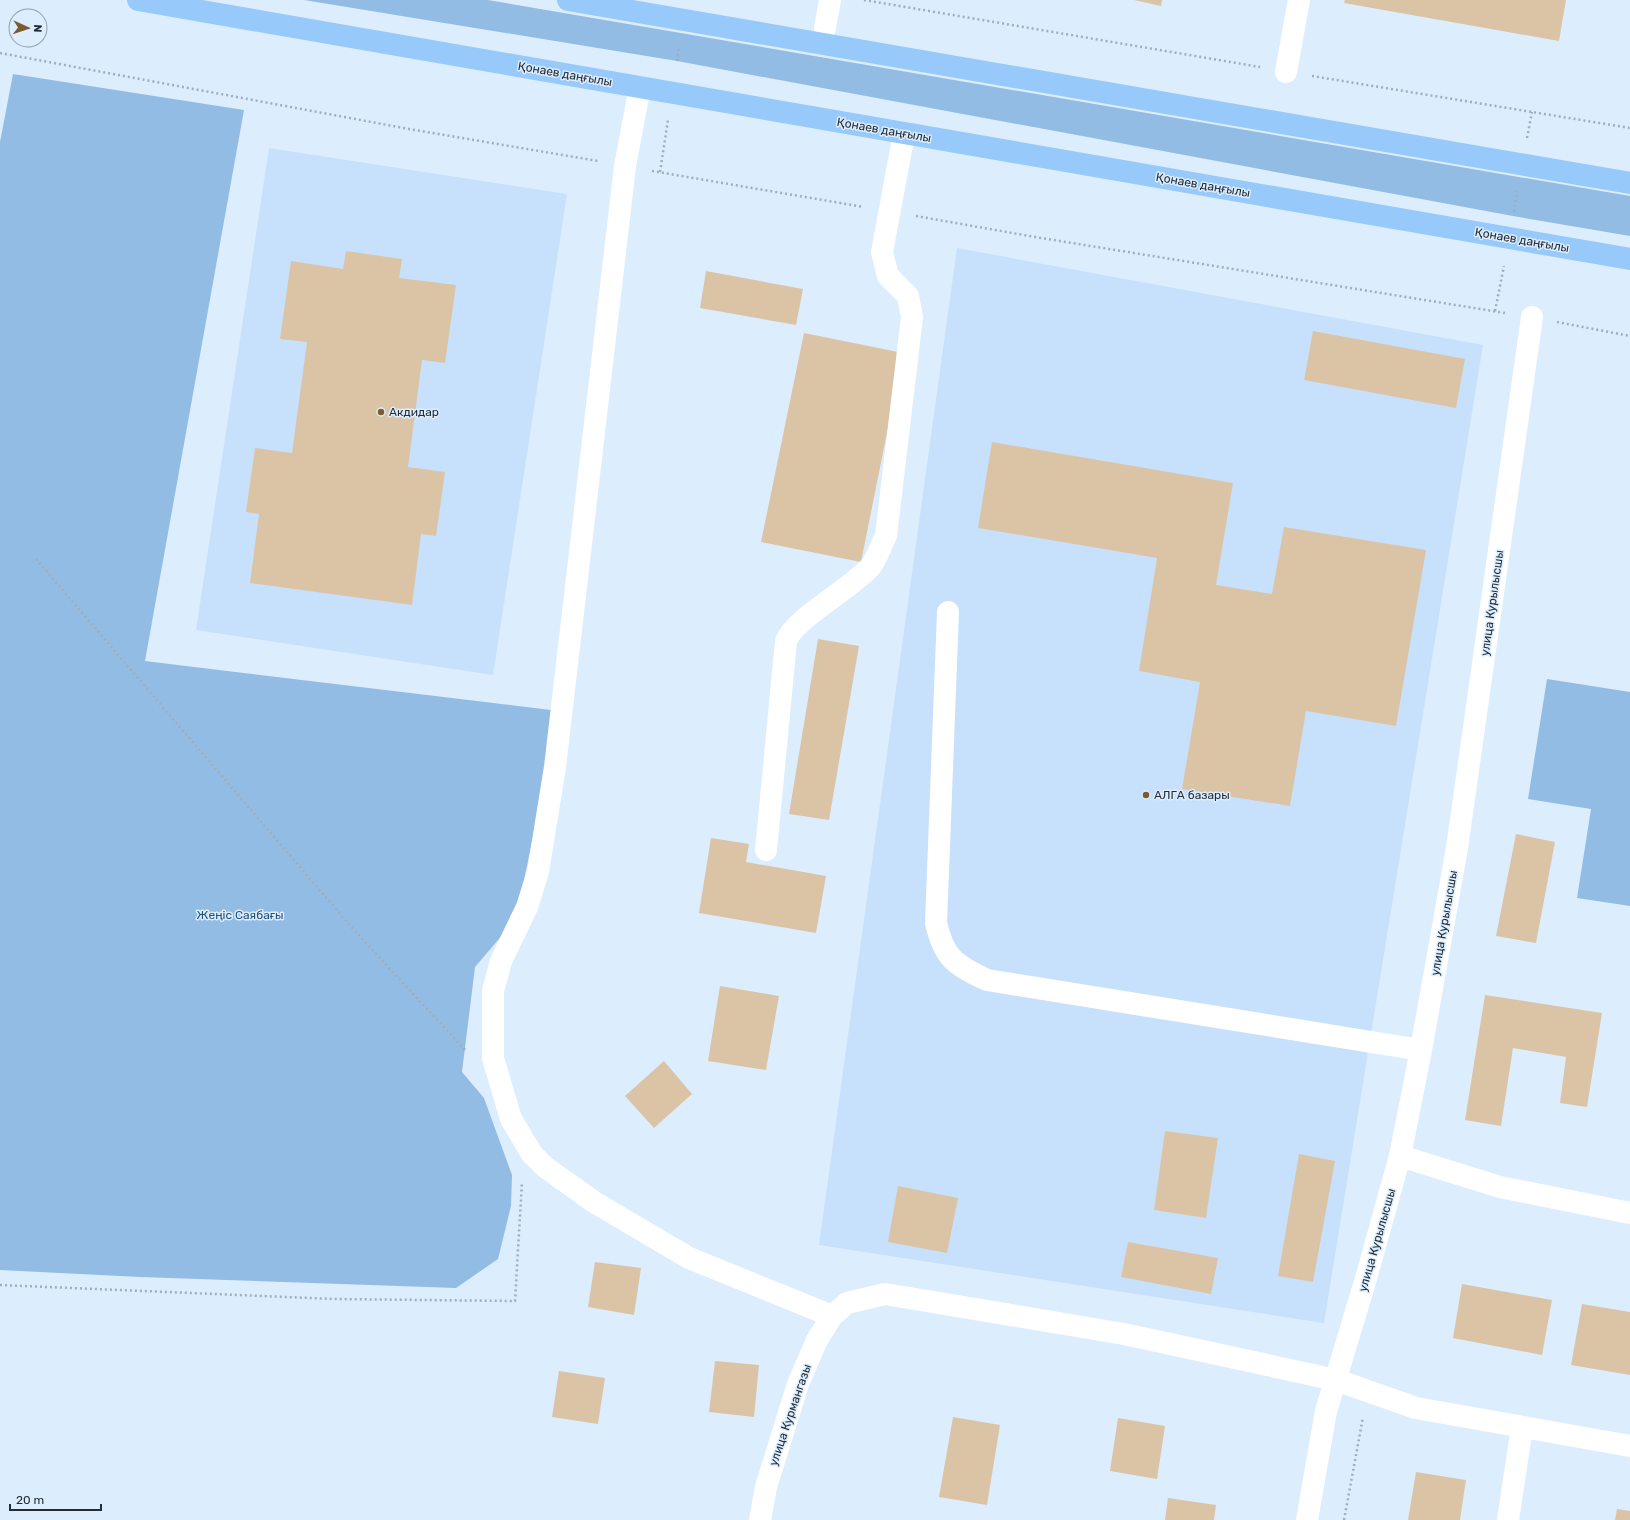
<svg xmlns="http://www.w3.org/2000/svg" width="1630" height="1520" font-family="Rubik,sans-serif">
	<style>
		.built { fill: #c7e1fc }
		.green { fill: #93bce5 }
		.building { fill: #dbc4a6 }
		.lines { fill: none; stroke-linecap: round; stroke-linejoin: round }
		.path { stroke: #9faebd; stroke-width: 2.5; stroke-dasharray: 2 3; stroke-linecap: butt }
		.minor { stroke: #fff; stroke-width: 22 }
		.major { stroke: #97cafa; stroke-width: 22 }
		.poi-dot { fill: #7a5c30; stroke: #dcedfe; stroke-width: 1.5 }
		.labels { text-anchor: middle; stroke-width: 3; stroke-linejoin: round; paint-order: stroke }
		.street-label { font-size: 12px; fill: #232d37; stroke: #dcedfe }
		.poi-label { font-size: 12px; fill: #232d37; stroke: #dcedfe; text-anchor: start }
		.park-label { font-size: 12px; fill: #20507b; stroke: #dcedfe }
	</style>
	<rect width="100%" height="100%" fill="#dcedfe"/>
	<!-- built -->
	<path class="built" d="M269 148 567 194 493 675 196 630Z
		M957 248 1483 345 1324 1323 819 1245Z"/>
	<!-- green -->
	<path class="green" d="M304 0H488L1630 196V236L1513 216 677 61Z
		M13 74 244 110 145 661 559 711 516 919 475 967 462 1072 484 1098 512 1175 511 1206 498 1259 456 1288 140 1277 0 1270V142Z
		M1547 679 1630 692V906L1577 898 1591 809 1528 799Z"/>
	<!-- building -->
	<path class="building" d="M1134 0H1162L1161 6Z
		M1345 0H1566L1559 41 1344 3Z
		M346 251 402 259 399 278 456 285 445 363 422 360 408 467 445 472 436 536 421 534 412 605 250 583 259 514 246 512 255 448 292 453 307 342 280 339 291 261 343 269Z
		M706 271 803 289 796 325 700 308Z
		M1313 331 1465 359 1456 408 1304 380Z
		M804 333 903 353 861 562 761 542Z
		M992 442 1233 483 1216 585 1272 594 1284 527 1426 550 1396 726 1306 711 1290 806 1182 789 1200 682 1139 671 1157 558 978 528Z
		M818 639 859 646 829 820 789 814Z
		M1516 834 1555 842 1536 943 1496 936Z
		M711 838 749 844 746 862 826 876 816 933 699 913Z
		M720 986 779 996 766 1070 708 1061Z
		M1485 995 1602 1013 1587 1107 1560 1103 1566 1057 1513 1048 1501 1126 1465 1120Z
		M664 1061 692 1094 654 1128 625 1096Z
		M1165 1131 1218 1138 1206 1218 1154 1210Z
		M1299 1154 1335 1161 1313 1282 1278 1276Z
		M898 1186 958 1198 947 1253 888 1242Z
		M1128 1242 1218 1258 1211 1294 1121 1277Z
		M595 1262 641 1268 634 1315 588 1307Z
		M1462 1284 1552 1300 1542 1355 1453 1338Z
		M1582 1304 1630 1312V1375L1571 1365Z
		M715 1361 759 1365 754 1417 709 1412Z
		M559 1371 605 1378 598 1424 552 1417Z
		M953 1417 1000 1425 987 1505 939 1497Z
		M1118 1418 1165 1426 1157 1479 1110 1471Z
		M1416 1472 1466 1480 1460 1520H1408Z
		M1168 1498 1216 1505 1214 1520H1165Z
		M1617 1509 1630 1511V1520H1615Z"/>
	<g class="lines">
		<!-- path -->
		<path class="path" d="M864 0 1260 67
			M0 53 409 129 598 161
			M677 61 679 46
			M1312 76 1630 128
			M1527 138 1532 112
			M652 171 864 207
			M660 172 668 120
			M1514 212 1517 191
			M916 216 1035 237 1505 313
			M1495 311 1504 266
			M1557 322 1630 336
			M36 559 353 929 466 1051
			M0 1285 334 1299 515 1301 522 1182
			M1344 1520 1363 1417"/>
		<!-- minor -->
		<path class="minor" d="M825 28 830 0
			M1286 72 1299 0
			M640 87 625 166 555 767 538 872 527 907 501 961 493 991V1058L511 1119 532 1154 545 1167 594 1202 689 1258 832 1316
			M948 612 936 923C944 958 955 965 987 980L1421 1050
			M766 850 786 641C796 617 850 590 871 566 877 558 881 545 886 536L912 317 908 296 888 276 882 252 904 134
			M1400 1156 1500 1187 1630 1213
			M760 1520 766 1487 798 1384 817 1340 832 1316 847 1303 885 1294 1124 1334 1336 1380 1416 1408 1630 1446
			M1307 1520 1326 1411 1365 1282 1400 1156 1421 1050 1457 848 1532 317
			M1508 1520 1522 1427"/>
		<!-- major -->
		<path class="major" d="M138 0 1630 259
			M568 0 1630 183"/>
	</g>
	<!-- markers -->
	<g class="poi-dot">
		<circle cx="381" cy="412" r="4"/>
		<circle cx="1146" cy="795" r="4"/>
	</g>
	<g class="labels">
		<!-- street labels -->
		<g class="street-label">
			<text transform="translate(565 74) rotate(10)" y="4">Қонаев даңғылы</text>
			<text transform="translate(884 130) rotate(10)" y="4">Қонаев даңғылы</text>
			<text transform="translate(1203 185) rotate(10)" y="4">Қонаев даңғылы</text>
			<text transform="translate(1522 240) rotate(10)" y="4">Қонаев даңғылы</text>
			<text transform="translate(1492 603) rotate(-82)" y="4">улица Курылысшы</text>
			<text transform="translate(1444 923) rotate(-80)" y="4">улица Курылысшы</text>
			<text transform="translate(1377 1240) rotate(-74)" y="4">улица Курылысшы</text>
			<text transform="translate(790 1415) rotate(-71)" y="4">улица Курмангазы</text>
		</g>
		<!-- poi labels -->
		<g class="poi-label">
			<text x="389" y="416">Акдидар</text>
			<text x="1154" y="799">АЛГА базары</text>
		</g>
		<!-- park labels -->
		<g class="park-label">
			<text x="240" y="919">Жеңіс Саябағы</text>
		</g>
	</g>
	<!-- north arrow -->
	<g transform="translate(28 28) rotate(93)"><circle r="19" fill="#dcedfe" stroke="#92a0ae"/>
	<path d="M0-3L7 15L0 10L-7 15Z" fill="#7a5c30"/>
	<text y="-6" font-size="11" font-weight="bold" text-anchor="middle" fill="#232d37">N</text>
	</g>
	<!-- scale -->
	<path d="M10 1504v6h91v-6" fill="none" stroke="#232d37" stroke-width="2"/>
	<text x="16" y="1504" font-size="12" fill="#232d37" stroke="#dcedfe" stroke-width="3" paint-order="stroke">20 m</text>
</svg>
